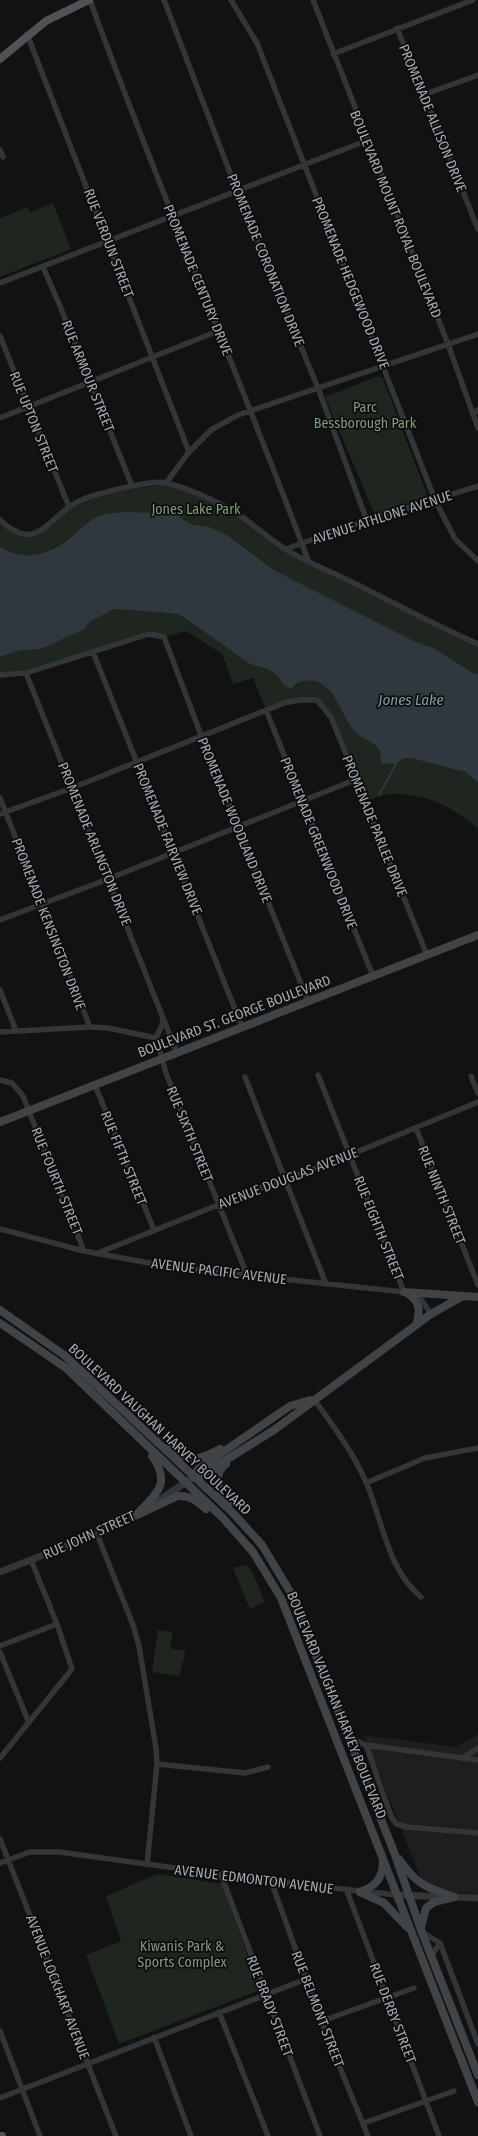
<svg xmlns="http://www.w3.org/2000/svg" width="478" height="2136" font-family="'Fira Sans Condensed',sans-serif">
	<style>
		.built { fill: #1e1e20 }
		.green { fill: #1f251f }
		.water { fill: #2f383c }
		.lines { fill: none; stroke-linecap: round; stroke-linejoin: round }
		.stream { stroke: #2f383c; stroke-width: 2 }
		.minor { stroke: #333537; stroke-width: 5.5 }
		.tertiary { stroke: #333537; stroke-width: 7 }
		.secondary { stroke: #414447; stroke-width: 8 }
		.primary { stroke: #505256; stroke-width: 8 }
		.labels { text-anchor: middle; stroke-width: 3.5; stroke-linejoin: round; paint-order: stroke }
		.street-label { font-size: 14px; fill: #a5abb2; stroke: #0d0d0e }
		.park-label { font-size: 14px; fill: #819b7e; stroke: #0d0d0e }
		.water-label { font-size: 15px; font-style: italic; fill: #809da9; stroke: #0d0d0e }
	</style>
	<rect width="100%" height="100%" fill="#121213"/>
	<!-- built -->
	<path class="built" d="M478 1734V1894L436 1892 423 1884 364 1735 456 1747Z"/>
	<!-- green -->
	<path class="green" d="M53 203 71 249 0 277V218L28 207 30 212Z
		M376 377H381L383 379 428 497 375 515 325 397Z
		M166 483 211 499 286 549 478 644V674L473 673 434 648 414 641 274 570 227 535 210 527 190 524 175 513 126 512 96 517 70 538 42 554 28 557 7 552 0 547V520L18 533H33L69 507 91 496Z
		M114 609 179 614 250 664 267 669 277 675 283 684 295 687 299 682C305 681 313 680 318 682 345 695 343 734 374 743L381 754 396 764 404 758H411C429 763 466 767 478 782V828C451 807 427 793 392 794 384 794 375 798 368 800L331 717 317 700H300L266 710 253 678 233 684 222 654 186 631 164 637 149 634 26 673 0 675V657L18 651 41 649 85 629 90 622Z
		M246 1565 252 1571 265 1602 250 1609 233 1568Z
		M158 1630 173 1632 170 1648 186 1651 179 1676 152 1672Z
		M157 1874 222 1884 260 1990 119 2044 86 1955 121 1941 106 1896Z"/>
	<!-- water -->
	<path class="water" d="M126 512 175 513 190 524 210 527 227 535 274 570 414 641 434 648 473 673 478 674V782L465 772 411 758H404L396 764 381 763C382 738 364 745 352 728 341 713 336 690 318 682 313 680 305 681 299 682L291 689 283 684 277 675 267 669 250 664 179 614 114 609 90 622 85 629 41 649 18 651 0 657V547C29 564 52 553 76 533 82 528 89 521 96 517 103 513 117 513 126 512Z"/>
	<g class="lines">
		<!-- stream -->
		<path class="stream" d="M379 795 396 764"/>
		<!-- minor -->
		<path class="minor" d="M90 0C158 188 238 372 308 560
			M164 0 237 191 318 388 367 521
			M231 0 257 43 435 500 455 539 478 561
			M313 0 448 344 478 428
			M397 28 478 229
			M27 34 189 452
			M333 54 473 0
			M423 95 478 75
			M0 150 3 157
			M43 267 60 306 132 486
			M0 283 368 140
			M0 336 69 507
			M473 414 478 410
			M0 418 218 331
			M166 483 189 452 211 430 238 415 478 334
			M0 520C38 556 49 515 79 501 94 494 152 479 167 483 190 489 221 503 241 516 256 527 270 539 285 549 308 563 334 573 358 585 398 605 437 626 478 644
			M286 549 347 527 478 486
			M93 652 242 1027
			M26 673 177 1053
			M0 675 26 673 149 634 164 637 201 735 308 1001
			M266 710 373 976
			M0 798 90 1027
			M0 814 72 788 284 703 300 700H317L331 717 427 955
			M0 920 108 879 357 779
			M0 990 16 1031
			M0 1032 90 1027 108 1028 156 1038 166 1073 247 1275
			M156 1038 162 1025 163 1018
			M318 1075 404 1292
			M471 1076 478 1093
			M245 1077 326 1284
			M0 1080 12 1083 23 1096 84 1251
			M95 1085 154 1230
			M416 1128 478 1285
			M0 1229 84 1251 171 1267 404 1292 421 1299 431 1314
			M98 1253 273 1183 323 1166 478 1102
			M314 1399C333 1426 353 1452 366 1482 383 1521 387 1569 421 1597
			M366 1483 425 1458 478 1448
			M97 1534 133 1625 139 1646 156 1748 157 1764 147 1865
			M0 1646 57 1624
			M0 1652 29 1723
			M348 1733 355 1740 366 1745 478 1760
			M366 1745 391 1816 396 1824 407 1827 478 1833
			M0 1758 72 1669 57 1624 31 1560
			M463 1758 478 1748
			M157 1764 245 1773 268 1767
			M0 1839 116 2136
			M0 1863 30 1852H59L271 1881 397 1895
			M221 1875 320 2136
			M271 1881 325 2031 368 2136
			M347 1891 439 2136
			M422 1932 440 1943 478 2044
			M432 1955 440 1943
			M219 2012 268 2136
			M322 2021 414 1988
			M0 2031 40 2136
			M154 2037 191 2136
			M0 2098 306 1979
			M364 2123 454 2091"/>
		<!-- tertiary -->
		<path class="tertiary" d="M150 1506 194 1477
			M0 1572 97 1534 138 1514
			M397 1895 478 1898"/>
		<!-- secondary -->
		<path class="secondary" d="M0 1122 478 935
			M404 1292 478 1297
			M405 1292C420 1300 421 1310 416 1325
			M0 1310 64 1355 232 1512 262 1545 292 1595 394 1852 421 1930 478 2075
			M0 1323 66 1368 222 1517 253 1552 281 1598 478 2102
			M169 1447C190 1463 197 1461 220 1449
			M226 1464C211 1476 219 1491 229 1504
			M194 1477 202 1475 274 1430 431 1314 463 1296
			M194 1477 198 1469 290 1406 310 1400
			M137 1514C156 1494 172 1484 152 1456
			M133 1517 178 1496C190 1495 197 1501 206 1509
			M399 1859C417 1885 425 1887 454 1897
			M360 1892 384 1903 408 1928
			M360 1892C376 1886 383 1878 383 1861
			M421 1927 426 1908 434 1902 454 1897"/>
		<!-- primary -->
		<path class="primary" d="M0 59 46 21 89 0
			M0 2136H2"/>
	</g>
	<g class="labels">
		<!-- street labels -->
		<g class="street-label">
			<text transform="translate(433 118) rotate(68)" y="5">PROMENADE ALLISON DRIVE</text>
			<text transform="translate(396 214) rotate(68)" y="5">BOULEVARD MOUNT ROYAL BOULEVARD</text>
			<text transform="translate(109 243) rotate(69)" y="5">RUE VERDUN STREET</text>
			<text transform="translate(266 260) rotate(68)" y="5">PROMENADE CORONATION DRIVE</text>
			<text transform="translate(198 280) rotate(68)" y="5">PROMENADE CENTURY DRIVE</text>
			<text transform="translate(351 283) rotate(68)" y="5">PROMENADE HEDGEWOOD DRIVE</text>
			<text transform="translate(88 376) rotate(68)" y="5">RUE ARMOUR STREET</text>
			<text transform="translate(34 422) rotate(68)" y="5">RUE UPTON STREET</text>
			<text transform="translate(382 517) rotate(-18)" y="5">AVENUE ATHLONE AVENUE</text>
			<text transform="translate(235 820) rotate(68)" y="5">PROMENADE WOODLAND DRIVE</text>
			<text transform="translate(375 826) rotate(68)" y="5">PROMENADE PARLEE DRIVE</text>
			<text transform="translate(168 839) rotate(68)" y="5">PROMENADE FAIRVIEW DRIVE</text>
			<text transform="translate(319 843) rotate(68)" y="5">PROMENADE GREENWOOD DRIVE</text>
			<text transform="translate(95 844) rotate(68)" y="5">PROMENADE ARLINGTON DRIVE</text>
			<text transform="translate(49 924) rotate(69)" y="5">PROMENADE KENSINGTON DRIVE</text>
			<text transform="translate(234 1016) rotate(-21)" y="5">BOULEVARD ST. GEORGE BOULEVARD</text>
			<text transform="translate(190 1134) rotate(68)" y="5">RUE SIXTH STREET</text>
			<text transform="translate(124 1158) rotate(68)" y="5">RUE FIFTH STREET</text>
			<text transform="translate(288 1178) rotate(-21)" y="5">AVENUE DOUGLAS AVENUE</text>
			<text transform="translate(57 1181) rotate(68)" y="5">RUE FOURTH STREET</text>
			<text transform="translate(442 1195) rotate(68)" y="5">RUE NINTH STREET</text>
			<text transform="translate(379 1228) rotate(68)" y="5">RUE EIGHTH STREET</text>
			<text transform="translate(219 1271) rotate(7)" y="5">AVENUE PACIFIC AVENUE</text>
			<text transform="translate(160 1429) rotate(43)" y="5">BOULEVARD VAUGHAN HARVEY BOULEVARD</text>
			<text transform="translate(89 1535) rotate(-24)" y="5">RUE JOHN STREET</text>
			<text transform="translate(337 1705) rotate(68)" y="5">BOULEVARD VAUGHAN HARVEY BOULEVARD</text>
			<text transform="translate(254 1879) rotate(7)" y="5">AVENUE EDMONTON AVENUE</text>
			<text transform="translate(58 1987) rotate(69)" y="5">AVENUE LOCKHART AVENUE</text>
			<text transform="translate(270 2006) rotate(69)" y="5">RUE BRADY STREET</text>
			<text transform="translate(318 2009) rotate(69)" y="5">RUE BELMONT STREET</text>
			<text transform="translate(393 2013) rotate(69)" y="5">RUE DERBY STREET</text>
		</g>
		<!-- park labels -->
		<g class="park-label">
			<text x="365" y="412">Parc<tspan x="365" dy="16">Bessborough Park</tspan></text>
			<text x="196" y="514">Jones Lake Park</text>
			<text x="182" y="1951">Kiwanis Park &amp;<tspan x="182" dy="16">Sports Complex</tspan></text>
		</g>
		<!-- water labels -->
		<g class="water-label">
			<text x="411" y="705">Jones Lake</text>
		</g>
	</g>
</svg>
